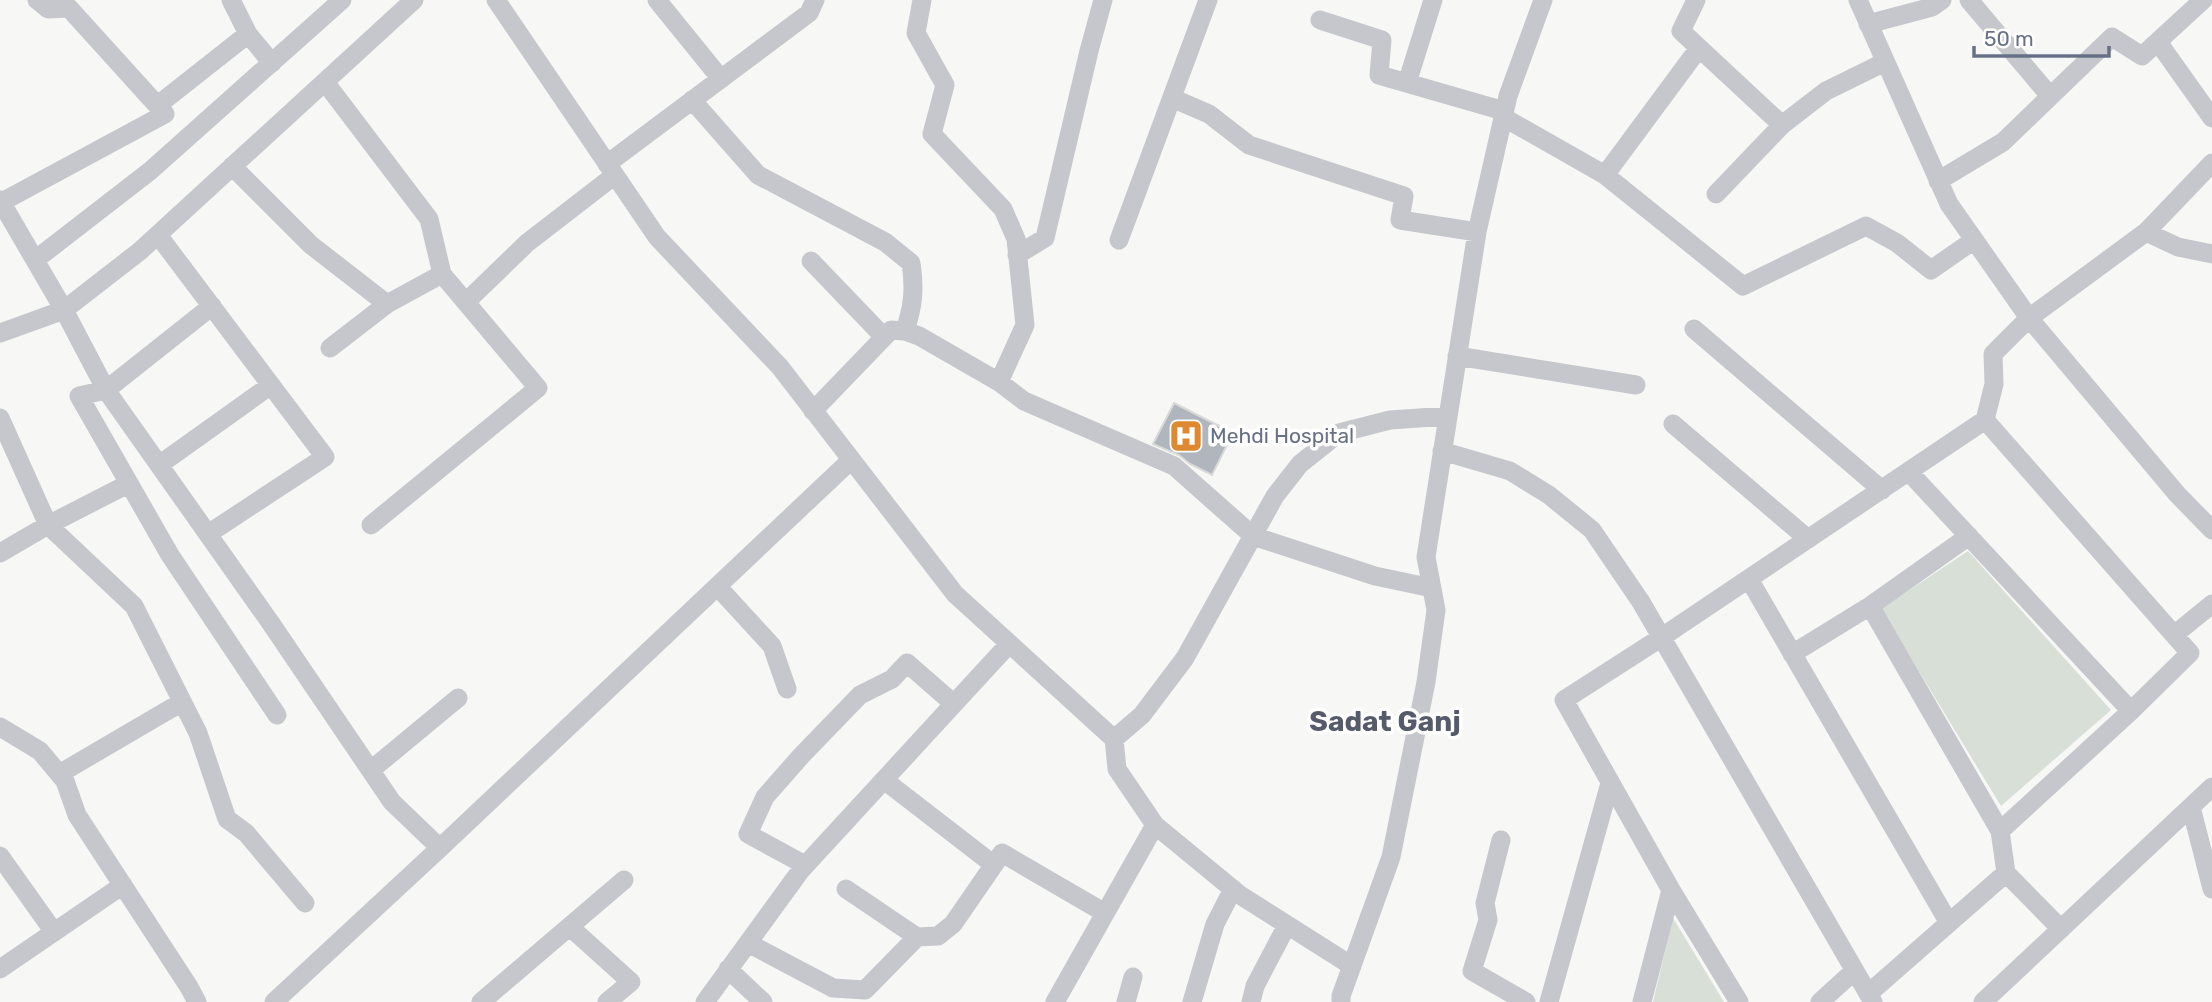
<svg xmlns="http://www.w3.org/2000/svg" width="2212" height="1002" font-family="Rubik,sans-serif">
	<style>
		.green { fill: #d7dfd6 }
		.building { fill: #b1b5bd; stroke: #d9d9d7; stroke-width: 2 }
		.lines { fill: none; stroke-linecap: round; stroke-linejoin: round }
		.minor { stroke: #c6c7cc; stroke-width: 19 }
		.labels { text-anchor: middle; stroke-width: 7; stroke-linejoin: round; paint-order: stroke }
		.poi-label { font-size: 21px; fill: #687085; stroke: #fff; text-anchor: start }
		.district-label { font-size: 28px; font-weight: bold; fill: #555b6b; stroke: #fff }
	</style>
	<rect width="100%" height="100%" fill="#f7f8f5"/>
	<!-- green -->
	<path class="green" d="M1968 551 2111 710 2001 806 1881 609Z
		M1673 918 1724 1002H1653Z"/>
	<!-- building -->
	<path class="building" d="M1174 403 1233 433 1212 475 1190 464 1179 455 1153 444Z"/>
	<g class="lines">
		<!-- minor -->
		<path class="minor" d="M231 0 248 34 272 63
			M496 0 657 237 780 367 955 594 1114 739 1142 715 1185 658 1275 496 1300 464 1339 433 1390 420 1448 416
			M657 0 721 79
			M922 0 916 33 945 85 932 134 1003 209 1016 239 1025 325 999 382
			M1696 0 1681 31 1782 125
			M1858 0 1949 204 2029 318 2177 494 2212 530
			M1969 0 2050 96
			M1320 20 1382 40 1379 75 1504 111
			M1868 24 1932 7 1942 0
			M2158 42 2212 118
			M325 82 429 219 442 274 538 388 371 525
			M1407 83 1433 0
			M1172 98 1209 114 1249 145 1404 196 1400 220 1477 232
			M692 100 758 175 885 242 911 263C915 290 913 306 905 331
			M158 105 248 34
			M1503 117 1605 175 1743 286 1866 226 1897 243 1931 270 1974 240
			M607 164 809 13 815 0
			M232 166 311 245 387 304
			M1605 175 1699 48
			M1938 181 2003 142 2112 37 2142 56 2203 0
			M1716 194 1782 125 1826 91 1885 62
			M0 200 64 310 106 390 270 622 392 802 440 848
			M0 203 165 114 69 8 48 9 37 0
			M2146 232 2178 247 2212 254
			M158 235 325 457 208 534
			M1119 240 1208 0
			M1017 255 1045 238 1089 51 1103 0
			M35 260 150 171 342 0
			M811 261 884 337
			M466 302 527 243 615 175
			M212 306 106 390 79 396 170 555 277 715
			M1694 329 1882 490
			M0 333 64 310 140 251 414 0
			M330 348 387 304 442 274
			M1457 356 1636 385
			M813 411 891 330 905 331 919 336 999 382 1024 401 1174 466 1253 536 1375 576 1432 588
			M0 418 48 525 128 484
			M1985 420 2190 653 2131 711 2000 831
			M1673 424 1808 539
			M1442 451 1510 471 1549 495 1592 530 1641 602 1873 1002
			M159 465 271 385
			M1909 472 2131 711
			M0 553 48 525 134 606 198 733 227 819 246 833 305 903
			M1749 579 1949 923
			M717 586 772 646 787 689
			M1870 606 2000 831 2006 873 2061 929
			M2174 635 2212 604
			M1792 654 1870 606 1969 536
			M0 727 40 751 65 781 77 815 189 987 197 1002
			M1114 739 1117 769 1155 825 1240 895 1352 966
			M371 770 458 698
			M59 774 182 702
			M884 780 994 865
			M2191 807 2212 889
			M1501 840 1485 903 1488 920 1472 971 1526 1002
			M0 856 54 932
			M805 865 748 834 765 797 801 756 860 695 892 679 907 663 954 704
			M846 889 917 937
			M570 927 631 982 607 1002
			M748 943 833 988 865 990 917 937 938 936 953 924 1002 853 1105 913
			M0 969 123 885
			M728 969 763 1002
			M1868 994 2006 873
			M274 1002 440 848 851 460
			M481 1002 624 880
			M705 1002 801 870 1009 644
			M1055 1002 1155 825
			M1126 1002 1133 977
			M1192 1002 1215 924 1233 889
			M1251 1002 1255 986 1287 925
			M1341 1002V996L1391 857 1426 682 1436 610 1426 557 1477 232 1508 96 1543 0
			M1549 1002 1610 783
			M1642 1002 1671 890
			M1739 1002 1671 890 1564 700 1662 637 1985 420 1994 384 1993 354 2029 318 2146 232 2212 163
			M1820 1002 1854 971
			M1983 1002 2212 787"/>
	</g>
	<!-- icons -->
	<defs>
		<symbol id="hospital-square" viewBox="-11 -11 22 22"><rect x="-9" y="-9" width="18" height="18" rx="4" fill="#de892f" stroke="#fff"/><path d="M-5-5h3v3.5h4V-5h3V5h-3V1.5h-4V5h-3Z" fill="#fff"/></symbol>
	</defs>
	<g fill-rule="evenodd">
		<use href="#hospital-square" x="1167" y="417" width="38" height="38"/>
	</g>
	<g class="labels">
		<!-- poi labels -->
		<g class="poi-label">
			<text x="1210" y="443">Mehdi Hospital</text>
		</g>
		<!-- district labels -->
		<g class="district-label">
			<text x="1385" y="731">Sadat Ganj</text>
		</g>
	</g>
	<!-- scale -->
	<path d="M1974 46v10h135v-10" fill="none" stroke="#687085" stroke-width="3.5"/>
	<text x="1984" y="46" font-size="21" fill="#687085" stroke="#ffffff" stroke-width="5" paint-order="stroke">50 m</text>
</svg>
